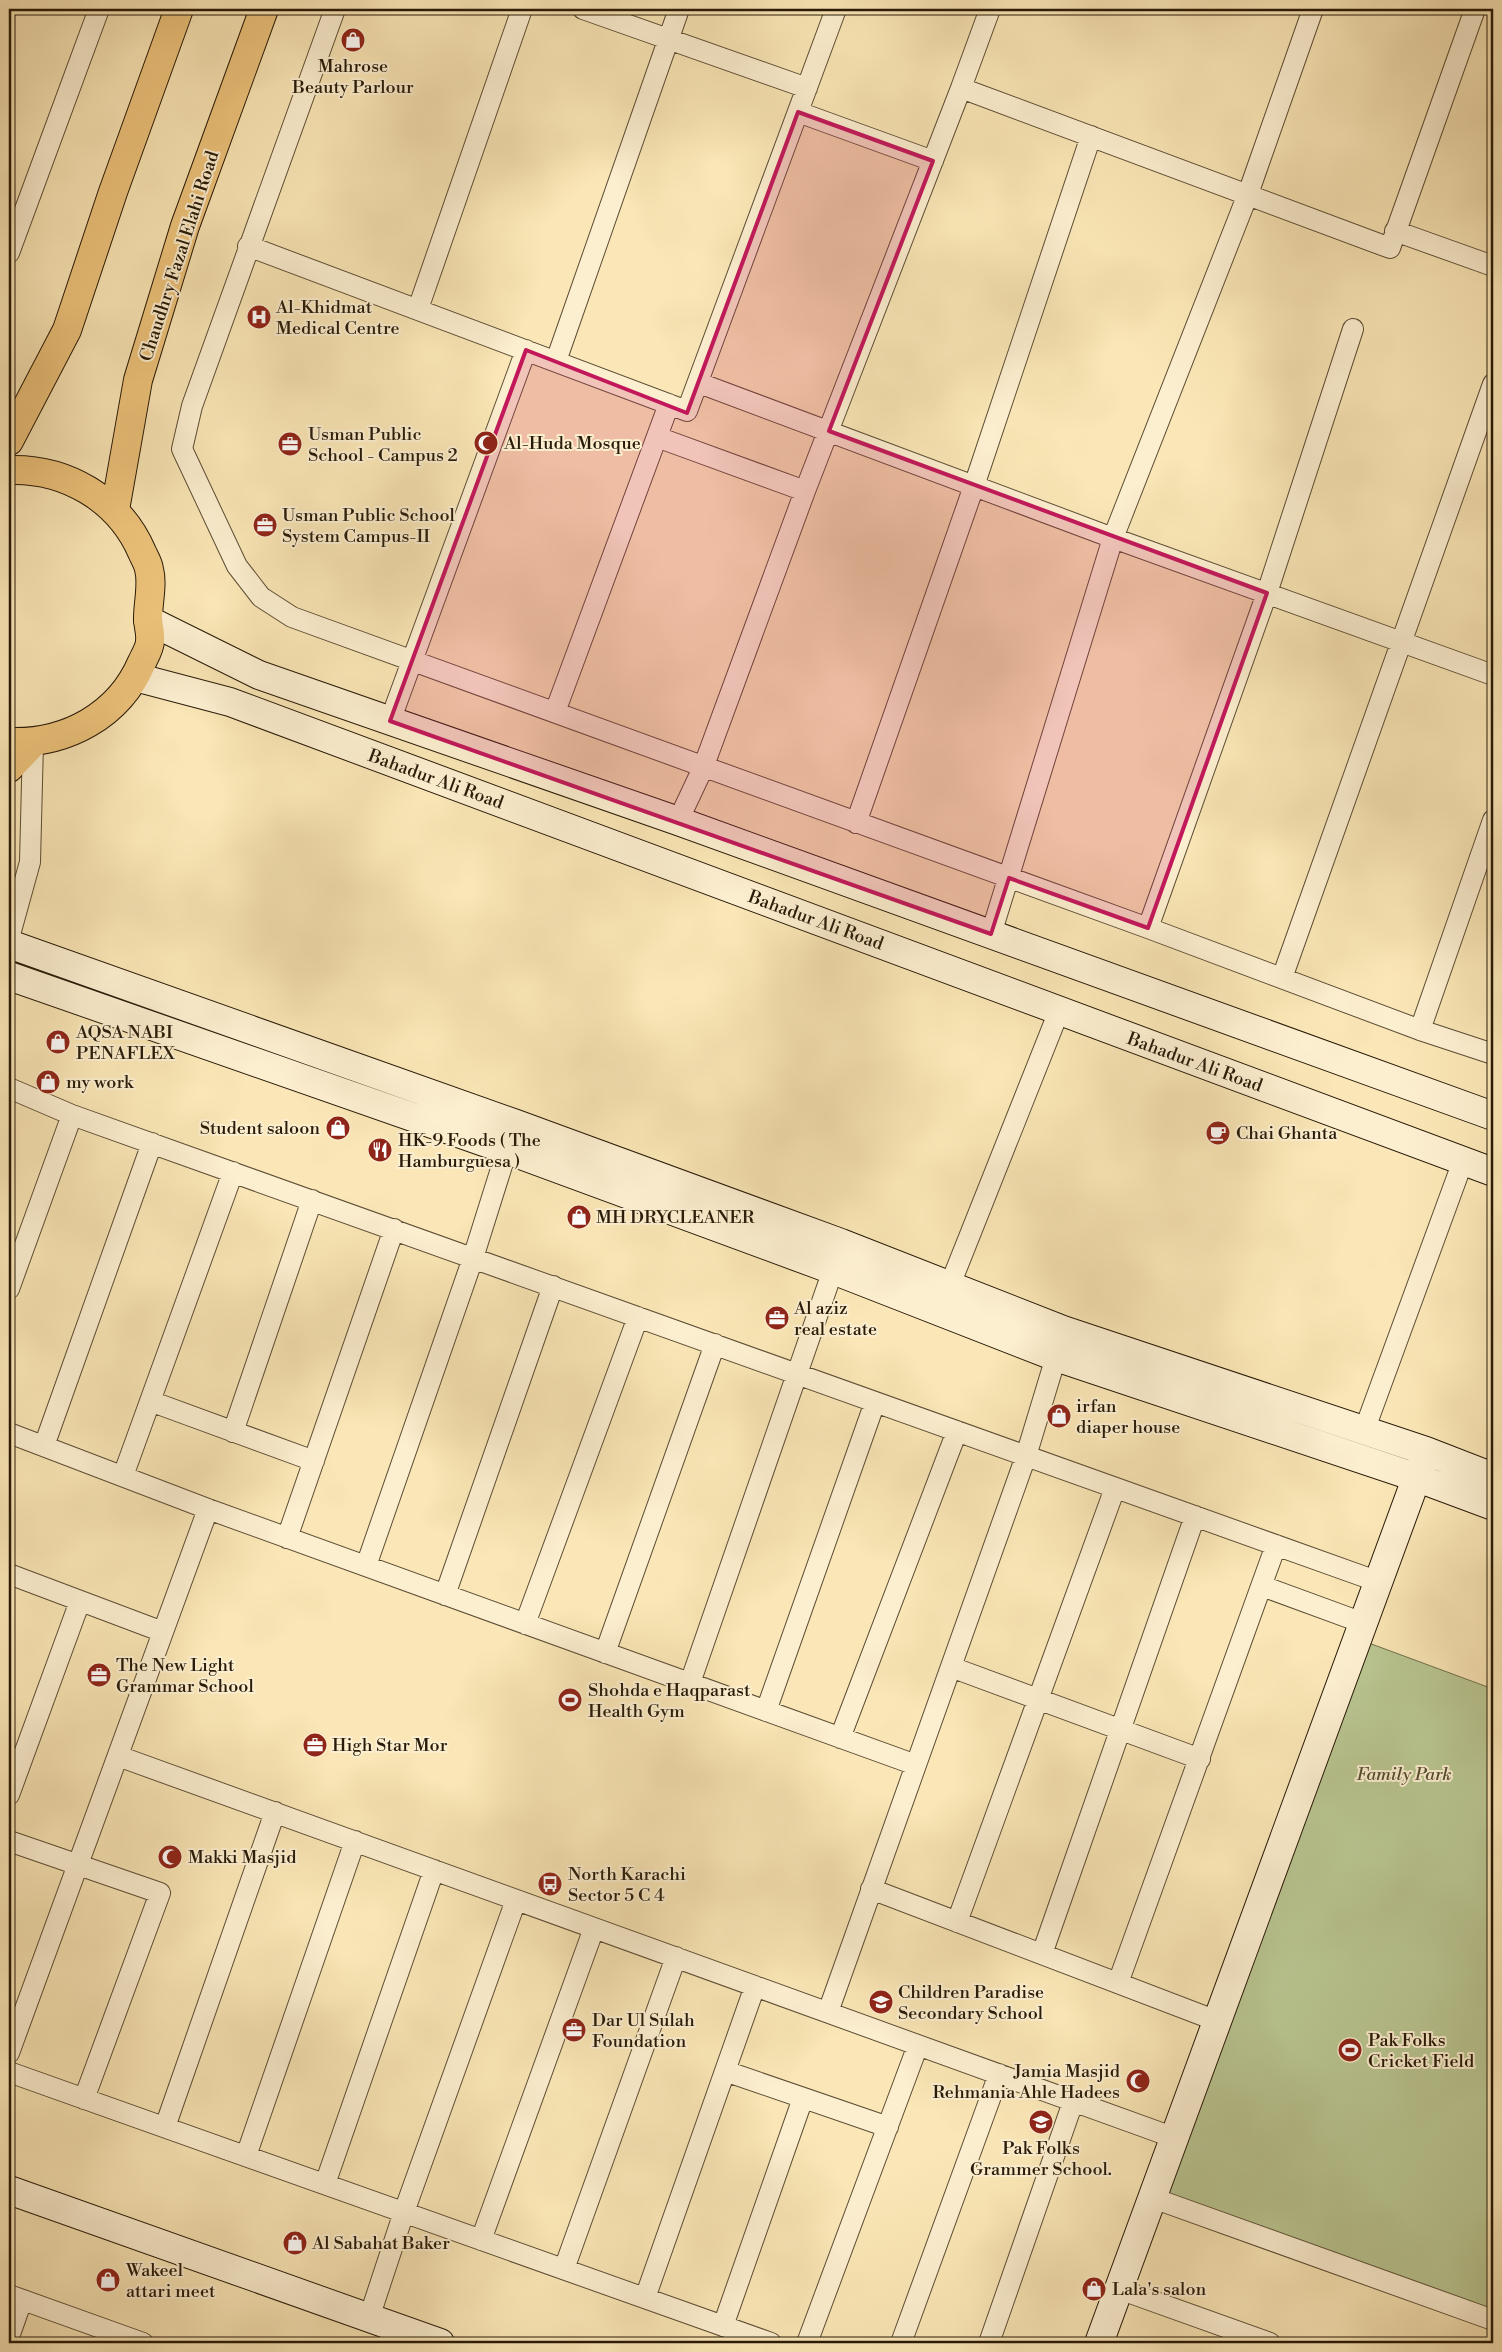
<svg xmlns="http://www.w3.org/2000/svg" width="1502" height="2352" font-family="'Libre Bodoni',serif">
	<style>
		.green { fill: #b9c692; stroke: #70704d }
		.lines { fill: none; stroke-linecap: round; stroke-linejoin: round }
		.street-casing { stroke: #5c4d34; stroke-width: 22 }
		.secondary-casing { stroke: #281a08; stroke-width: 30 }
		.primary-casing { stroke: #281a08; stroke-width: 30 }
		.street { stroke: #fcefd0; stroke-width: 20 }
		.secondary { stroke: #fcefd0; stroke-width: 28 }
		.primary { stroke: #edc37b; stroke-width: 28 }
		.marked { fill: #c2185b; fill-opacity: 0.2; stroke: #c2185b; stroke-width: 4; stroke-linejoin: round }
		.labels { text-anchor: middle; stroke-width: 4; stroke-linejoin: round; paint-order: stroke }
		.poi-label { font-size: 18px; fill: #281a08; stroke: #fcefd0; text-anchor: start }
		.street-label { font-size: 18px; fill: #281a08; stroke: #fcefd0 }
		.park-label { font-size: 18px; font-style: italic; fill: #544e31; stroke: #fcefd0 }
	</style>
	<rect width="100%" height="100%" fill="#fae6b6"/>
	<filter id="stains"><feTurbulence type="fractalNoise" baseFrequency=".004" numOctaves="4"/><feColorMatrix values="0 0 0 0 .2 0 0 0 0 .09 0 0 0 0 .02 0 0 0 .5 -.17"/></filter>
	<radialGradient id="worn" r=".72"><stop offset=".6" stop-color="#630" stop-opacity="0"/><stop offset="1" stop-color="#630" stop-opacity=".3"/></radialGradient>
	<!-- green -->
	<path class="green" d="M1358 1639 1493 1689V2320L1153 2198Z"/>
	<g class="lines">
		<defs>
			<path id="street" d="M335 9 192 406 182 449 237 566 261 597 292 617 1148 928 1420 1030 1493 1054
				M583 9 807 88
				M990 9 961 88 1390 248 1475 9
				M798 112 933 161
				M1395 231 1493 266
				M248 246 687 411 836 9
				M9 253 99 9
				M418 309 522 9
				M556 361 679 9
				M699 383 1113 538 1493 675
				M657 437 805 491
				M555 712 669 404
				M390 721 526 350
				M678 821 703 768 805 491 961 88
				M856 823 974 486 1091 136
				M1148 928 1267 593 1353 329
				M991 934 1113 538 1248 194 1313 9
				M9 938 30 862 33 743
				M1282 978 1493 384
				M1420 1030 1493 820
				M9 1088 72 1115 1379 1582
				M950 1285 1059 1011
				M9 1289 72 1115
				M150 1401 314 1461
				M1364 1431 1463 1161
				M233 1432 312 1200
				M9 1433 208 1509 916 1765
				M44 1446 152 1143
				M123 1476 233 1172
				M287 1538 394 1229
				M366 1566 473 1258 511 1137
				M9 1574 163 1632
				M1262 1586 1363 1623
				M445 1595 553 1286
				M525 1624 638 1317
				M605 1653 715 1344
				M951 1667 1200 1759
				M690 1683 833 1270
				M766 1711 875 1402
				M840 1738 957 1431
				M118 1756 1175 2138
				M9 1795 80 1601
				M9 1841 160 1893 84 2099
				M871 1889 1217 2021
				M957 1922 1115 1488
				M1042 1954 1195 1516
				M1118 1983 1276 1545
				M828 2012 1026 1456 1056 1357
				M9 2053 208 1509
				M725 2071 888 2127
				M9 2072 771 2343
				M165 2127 275 1812
				M246 2156 355 1841
				M325 2184 434 1870
				M1153 2198 1493 2320
				M481 2240 594 1928
				M564 2269 676 1957
				M1119 2289 1270 2343
				M9 2295 143 2343
				M645 2298 755 1986
				M369 2318 404 2212 516 1900
				M723 2326 803 2098
				M9 2337 22 2300
				M807 2343 918 2045
				M901 2343 999 2074
				M989 2343 1073 2102"/>
			<path id="secondary" d="M148 620 259 675 678 821 1493 1116
				M135 677 230 702 1493 1172
				M9 944 516 1124 841 1243 1063 1330 1426 1451 1493 1477
				M9 976 507 1150 833 1270 1056 1357 1415 1477 1493 1506
				M9 2190 440 2343
				M1099 2343 1423 1460"/>
			<path id="primary" d="M9 441 67 330 113 192 179 9
				M9 470C66 468 119 499 142 552 144 557 148 563 149 569 153 584 148 603 148 618 148 625 151 633 150 641 150 647 145 656 142 662 119 716 66 744 9 742
				M115 510 138 380 185 226 264 9
				M9 768 33 743"/>
		</defs>
		<!-- street casing -->
		<use href="#street" class="street-casing"/>
		<!-- secondary casing -->
		<use href="#secondary" class="secondary-casing"/>
		<!-- primary casing -->
		<use href="#primary" class="primary-casing"/>
		<!-- street -->
		<use href="#street" class="street"/>
		<!-- secondary -->
		<use href="#secondary" class="secondary"/>
		<!-- primary -->
		<use href="#primary" class="primary"/>
	</g>
	<!-- marked area -->
	<path class="marked" d="M798 112 933 161 829 431 1267 593 1148 928 1009 878 991 934 390 721 526 350 687 413Z"/>
	<!-- icons -->
	<defs>
		<symbol id="shop-disc" viewBox="-11 -11 22 22"><circle r="9.5" fill="#8f2418" stroke="#fcefd0"/><path d="M-5-2.5h2.3a2.7 3.5 0 0 1 5.4 0H5L5.5 6h-11ZM-1.5-2.5h3a1.5 2.3 0 0 0-3 0Z" fill="#fff"/></symbol>
		<symbol id="hospital-disc" viewBox="-11 -11 22 22"><circle r="9.5" fill="#8f2418" stroke="#fcefd0"/><path d="M-5-5h3v3.5h4V-5h3V5h-3V1.5h-4V5h-3Z" fill="#fff"/></symbol>
		<symbol id="mosque-disc" viewBox="-11 -11 22 22"><circle r="9.5" fill="#8f2418" stroke="#fcefd0"/><path d="M3.5-4.9A6 6 0 1 0 3.5 4.9A5 5 0 1 1 3.5-4.9Z" fill="#fff"/></symbol>
		<symbol id="office-disc" viewBox="-11 -11 22 22"><circle r="9.5" fill="#8f2418" stroke="#fcefd0"/><path d="M-6-3h4V-5.5h4V-3h4V5H-6ZM-1-4.5V-3h2v-1.5ZM-6 0V1H6V0Z" fill="#fff"/></symbol>
		<symbol id="cafe-disc" viewBox="-11 -11 22 22"><circle r="9.5" fill="#8f2418" stroke="#fcefd0"/><path d="M-5.5-4.5H6V0H3Q3 3.5 0 3.5H-2.5Q-5.5 3.5-5.5 0ZM3-3.2v2h1.7v-2ZM-6 4.5H4V6H-6Z" fill="#fff"/></symbol>
		<symbol id="restaurant-disc" viewBox="-11 -11 22 22"><circle r="9.5" fill="#8f2418" stroke="#fcefd0"/><path d="M-5-6h1v4h1v-4h1v4h1v-4h1v5L-1.5 .5V6h-2V.5L-5-1ZM5-6V6H3V1.5H1.5Q1.5-4 5-6Z" fill="#fff"/></symbol>
		<symbol id="stadium-disc" viewBox="-11 -11 22 22"><circle r="9.5" fill="#8f2418" stroke="#fcefd0"/><path d="M0-5a6.5 5 0 1 0 0 10a6.5 5 0 1 0 0-10ZM-3.5-1.8h7v3.6h-7Z" fill="#fff"/></symbol>
		<symbol id="bus-disc" viewBox="-11 -11 22 22"><circle r="9.5" fill="#8f2418" stroke="#fcefd0"/><path d="M-5-6H5V4H4V6H2V4H-2V6H-4V4H-5ZM-3.5-4V0h7V-4ZM-3.5 1.2v1.5H-2V1.2ZM2 1.2v1.5H3.5V1.2Z" fill="#fff"/></symbol>
		<symbol id="school-disc" viewBox="-11 -11 22 22"><circle r="9.5" fill="#8f2418" stroke="#fcefd0"/><path d="M0-5L7-2L0 1L-7-2ZM-4 1L0 2.5L4 1V4Q0 6-4 4Z" fill="#fff"/></symbol>
	</defs>
	<g fill-rule="evenodd">
		<use href="#shop-disc" x="339" y="26" width="28" height="28"/>
		<use href="#hospital-disc" x="245" y="303" width="28" height="28"/>
		<use href="#mosque-disc" x="472" y="429" width="28" height="28"/>
		<use href="#office-disc" x="276" y="430" width="28" height="28"/>
		<use href="#office-disc" x="251" y="511" width="28" height="28"/>
		<use href="#shop-disc" x="44" y="1028" width="28" height="28"/>
		<use href="#shop-disc" x="34" y="1068" width="28" height="28"/>
		<use href="#shop-disc" x="324" y="1114" width="28" height="28"/>
		<use href="#cafe-disc" x="1204" y="1119" width="28" height="28"/>
		<use href="#restaurant-disc" x="366" y="1136" width="28" height="28"/>
		<use href="#shop-disc" x="565" y="1203" width="28" height="28"/>
		<use href="#office-disc" x="763" y="1304" width="28" height="28"/>
		<use href="#shop-disc" x="1045" y="1402" width="28" height="28"/>
		<use href="#office-disc" x="85" y="1661" width="28" height="28"/>
		<use href="#stadium-disc" x="556" y="1686" width="28" height="28"/>
		<use href="#office-disc" x="301" y="1731" width="28" height="28"/>
		<use href="#mosque-disc" x="156" y="1843" width="28" height="28"/>
		<use href="#bus-disc" x="536" y="1870" width="28" height="28"/>
		<use href="#school-disc" x="867" y="1988" width="28" height="28"/>
		<use href="#office-disc" x="560" y="2016" width="28" height="28"/>
		<use href="#stadium-disc" x="1336" y="2036" width="28" height="28"/>
		<use href="#mosque-disc" x="1124" y="2067" width="28" height="28"/>
		<use href="#school-disc" x="1027" y="2108" width="28" height="28"/>
		<use href="#shop-disc" x="281" y="2229" width="28" height="28"/>
		<use href="#shop-disc" x="94" y="2266" width="28" height="28"/>
		<use href="#shop-disc" x="1080" y="2275" width="28" height="28"/>
	</g>
	<g class="labels">
		<!-- poi labels -->
		<g class="poi-label">
			<text x="353" y="72" text-anchor="middle">Mahrose<tspan x="353" dy="21">Beauty Parlour</tspan></text>
			<text x="276" y="313">Al-Khidmat<tspan x="276" dy="21">Medical Centre</tspan></text>
			<text x="308" y="440">Usman Public<tspan x="308" dy="21">School - Campus 2</tspan></text>
			<text x="504" y="449">Al-Huda Mosque</text>
			<text x="282" y="521">Usman Public School<tspan x="282" dy="21">System Campus-II</tspan></text>
			<text x="76" y="1038">AQSA NABI<tspan x="76" dy="21">PENAFLEX</tspan></text>
			<text x="66" y="1088">my work</text>
			<text x="320" y="1134" text-anchor="end">Student saloon</text>
			<text x="1236" y="1139">Chai Ghanta</text>
			<text x="398" y="1146">HK-9 Foods ( The<tspan x="398" dy="21">Hamburguesa )</tspan></text>
			<text x="596" y="1223">MH DRYCLEANER</text>
			<text x="794" y="1314">Al aziz<tspan x="794" dy="21">real estate</tspan></text>
			<text x="1076" y="1412">irfan<tspan x="1076" dy="21">diaper house</tspan></text>
			<text x="116" y="1671">The New Light<tspan x="116" dy="21">Grammar School</tspan></text>
			<text x="588" y="1696">Shohda e Haqparast<tspan x="588" dy="21">Health Gym</tspan></text>
			<text x="332" y="1751">High Star Mor</text>
			<text x="188" y="1863">Makki Masjid</text>
			<text x="568" y="1880">North Karachi<tspan x="568" dy="21">Sector 5 C 4</tspan></text>
			<text x="898" y="1998">Children Paradise<tspan x="898" dy="21">Secondary School</tspan></text>
			<text x="592" y="2026">Dar Ul Sulah<tspan x="592" dy="21">Foundation</tspan></text>
			<text x="1368" y="2046">Pak Folks<tspan x="1368" dy="21">Cricket Field</tspan></text>
			<text x="1120" y="2077" text-anchor="end">Jamia Masjid<tspan x="1120" dy="21">Rehmania Ahle Hadees</tspan></text>
			<text x="1041" y="2154" text-anchor="middle">Pak Folks<tspan x="1041" dy="21">Grammer School.</tspan></text>
			<text x="312" y="2249">Al Sabahat Baker</text>
			<text x="126" y="2276">Wakeel<tspan x="126" dy="21">attari meet</tspan></text>
			<text x="1112" y="2295">Lala's salon</text>
		</g>
		<!-- street labels -->
		<g class="street-label">
			<text transform="translate(179 256) rotate(-72)" y="6">Chaudhry Fazal Elahi Road</text>
			<text transform="translate(436 779) rotate(20)" y="6">Bahadur Ali Road</text>
			<text transform="translate(816 920) rotate(20)" y="6">Bahadur Ali Road</text>
			<text transform="translate(1195 1062) rotate(20)" y="6">Bahadur Ali Road</text>
		</g>
		<!-- park labels -->
		<g class="park-label">
			<text x="1404" y="1780">Family Park</text>
		</g>
	</g>
	<!-- margin -->
	<rect width="1502" height="2352" fill="none" stroke="#fae6b6" stroke-width="30"/>
	<rect x="10" y="10" width="1482" height="2332" fill="none" stroke="#281a08" stroke-width="2.5"/>
	<rect x="15" y="15" width="1472" height="2322" fill="none" stroke="#281a08"/>
	<rect width="100%" height="100%" filter="url(#stains)"/>
	<rect width="100%" height="100%" fill="url(#worn)"/>
</svg>
